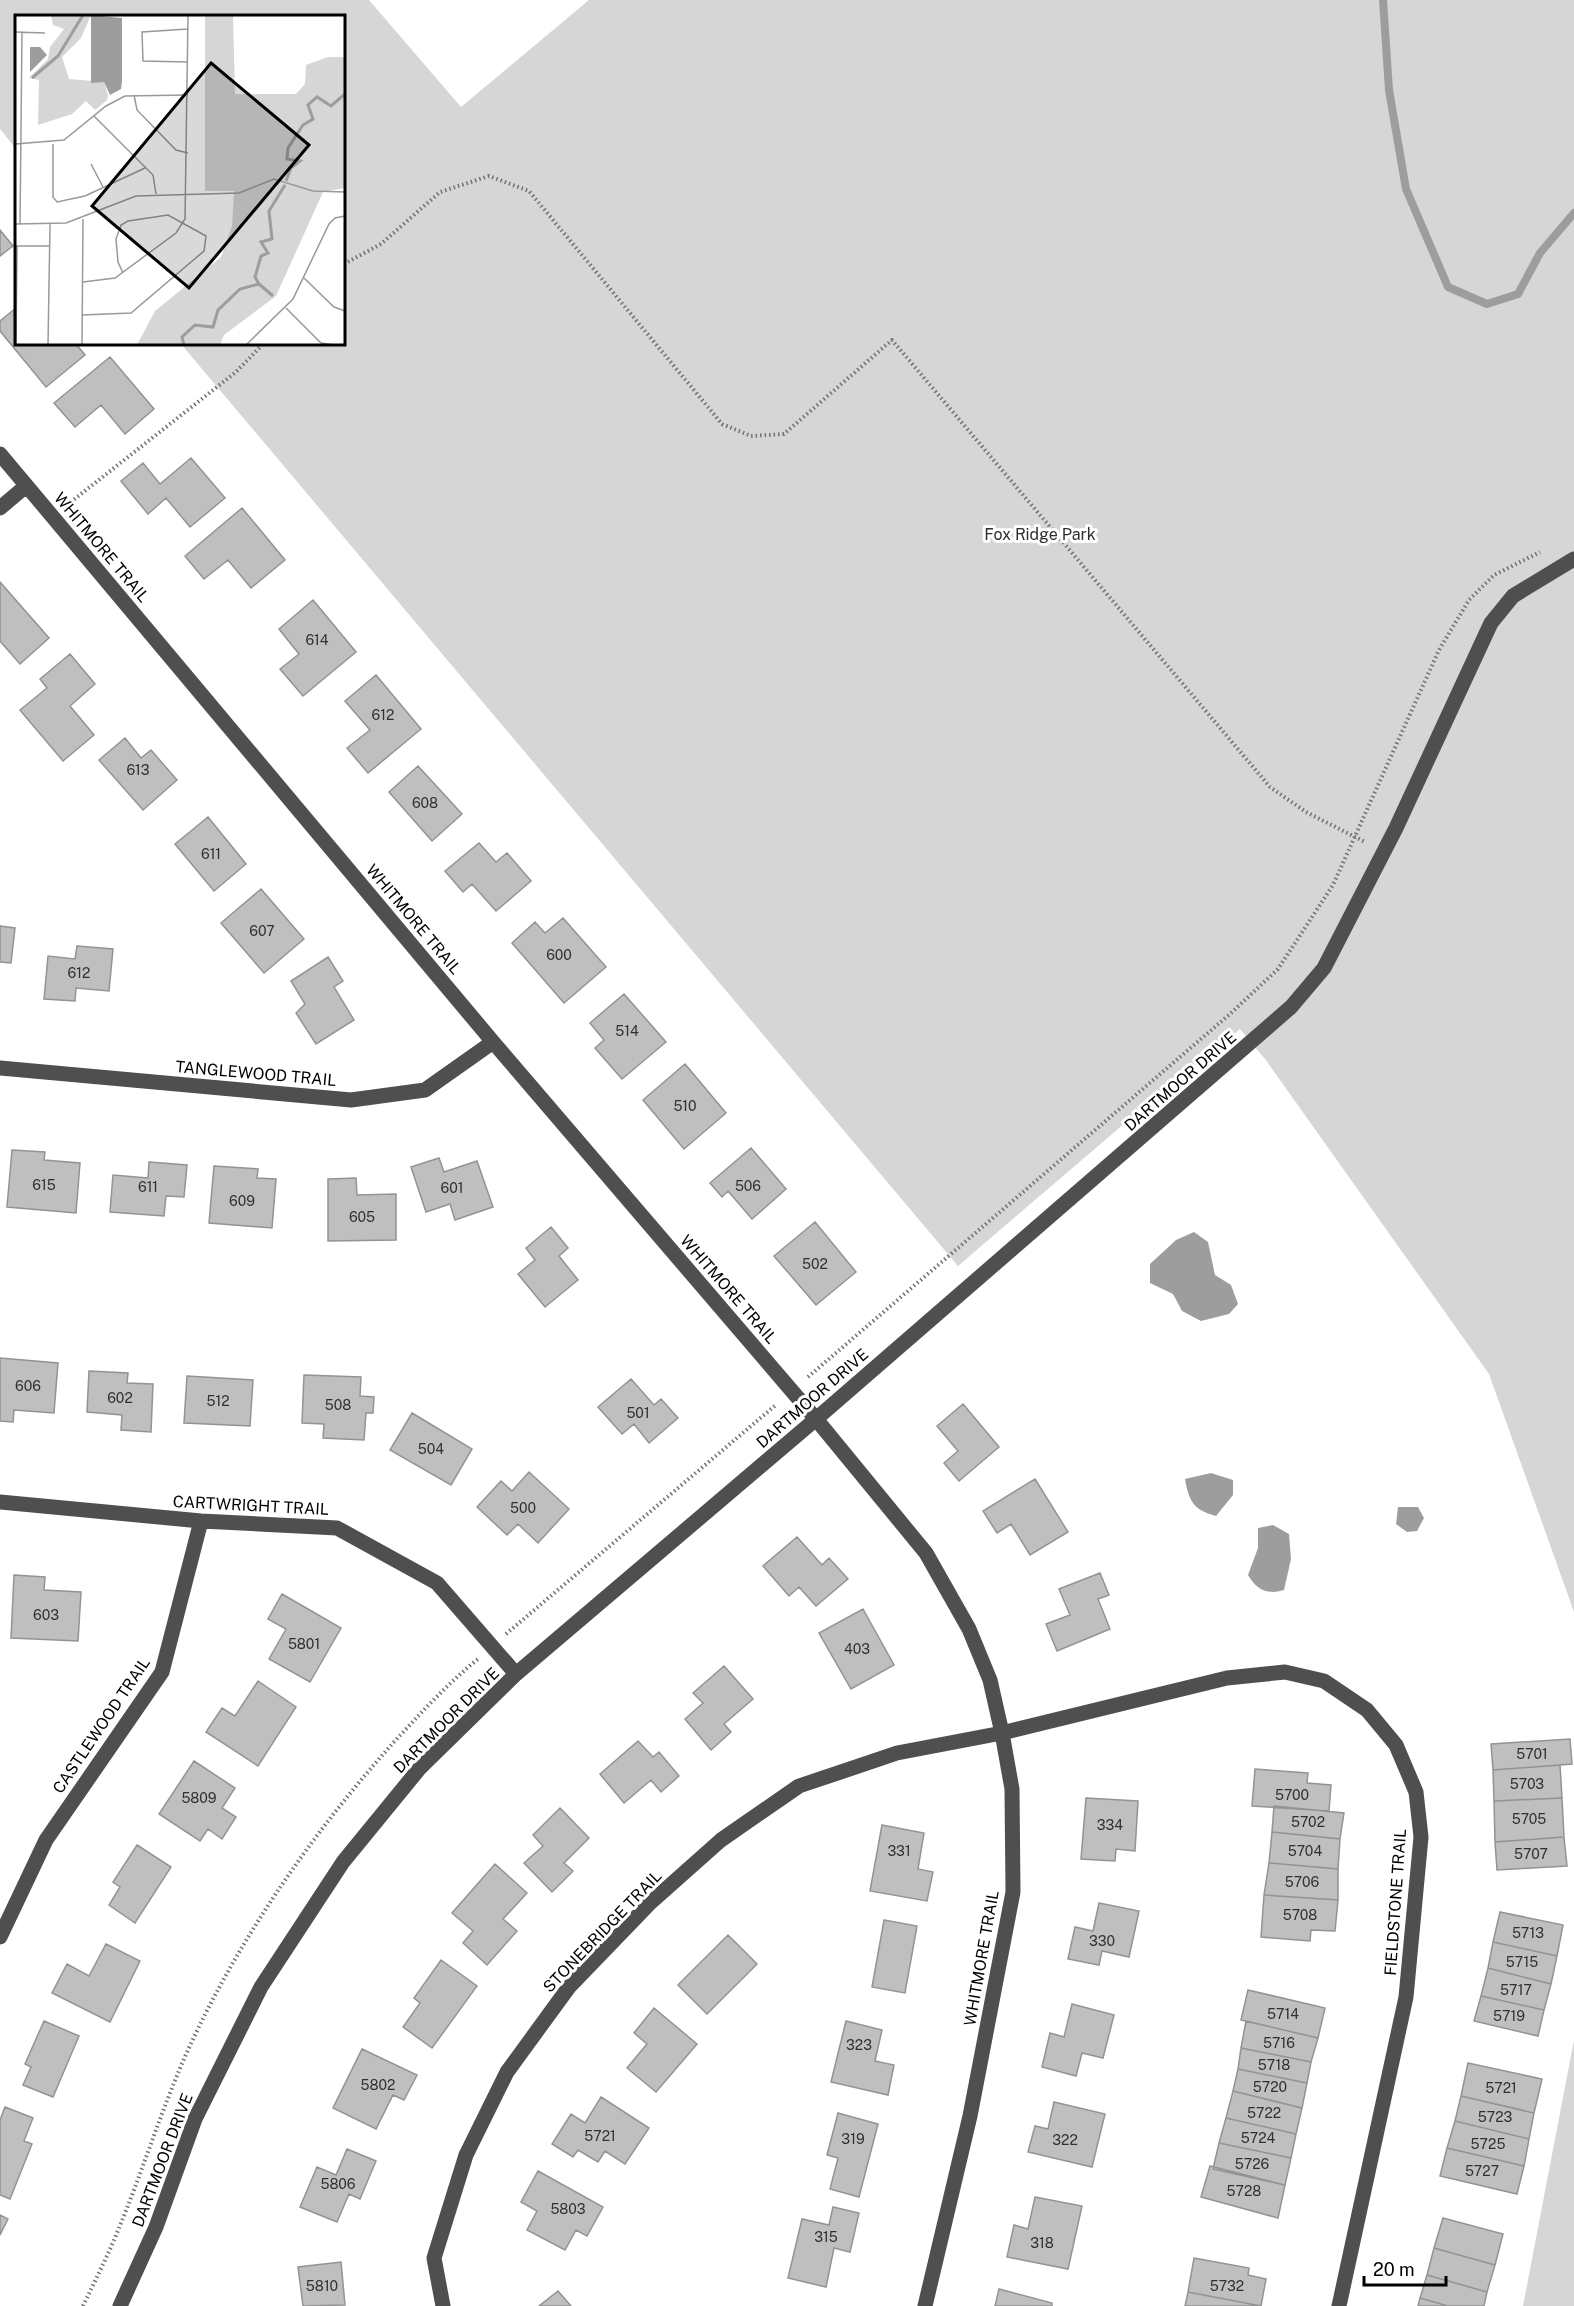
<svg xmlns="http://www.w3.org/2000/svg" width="1574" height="2306" font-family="'Public Sans',sans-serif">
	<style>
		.green { fill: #d6d6d6 }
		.water { fill: #9d9d9d }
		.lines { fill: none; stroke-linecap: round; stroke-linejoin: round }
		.stream { stroke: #9d9d9d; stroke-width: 8 }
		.building { fill: #bfbfbf; stroke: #939393; stroke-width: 1.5 }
		.path { stroke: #717171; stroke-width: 4; stroke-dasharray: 1.5 3; stroke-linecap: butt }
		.minor { stroke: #4f4f4f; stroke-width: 15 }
		.labels { text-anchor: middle; stroke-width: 6; stroke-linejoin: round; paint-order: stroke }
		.number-label { font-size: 14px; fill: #303030 }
		.park-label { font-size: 16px; fill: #2d2d2d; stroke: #fff }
		.street-label { font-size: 16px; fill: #000; stroke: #fff }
		.inset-river { fill: none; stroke: #9d9d9d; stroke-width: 3 }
		.inset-road { fill: none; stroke: #999; stroke-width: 1.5 }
		.view { fill: #000; fill-opacity: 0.15; stroke: #000; stroke-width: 3 }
		.inset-edge { fill: none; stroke: #000; stroke-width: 3 }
	</style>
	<rect width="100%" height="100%" fill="#fff"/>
	<!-- green -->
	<path class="green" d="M0 0H369L461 107 589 0H1574V1612L1489 1374 1265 1059 1240 1029 1139 1111 958 1266 181 344H344V16H16V149L0 129Z
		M1574 2040V2306H1523Z"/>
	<!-- water -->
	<path class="water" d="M1194 1232 1208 1242 1215 1275 1231 1285 1238 1304 1229 1314 1201 1321 1182 1311 1173 1294 1150 1283V1264L1176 1240Z
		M1211 1473 1233 1480V1495L1216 1516C1194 1510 1189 1502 1185 1479Z
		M1398 1507H1418L1424 1518 1417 1531 1407 1532 1396 1524Z
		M1273 1525 1289 1534 1291 1559 1284 1590C1267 1595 1257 1590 1248 1575L1258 1548V1528Z"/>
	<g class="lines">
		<!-- stream -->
		<path class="stream" d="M1383 0 1389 90 1406 189 1448 287 1487 304 1518 294 1540 253 1574 213"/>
	</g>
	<!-- building -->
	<path class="building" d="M0 230 13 246 0 256Z
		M16 308V344H76L85 355 46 387 0 331V321Z
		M110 357 154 409 125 434 101 405 75 427 54 403Z
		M191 458 225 498 190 527 166 498 148 514 121 481 143 463 160 484Z
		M242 508 285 560 251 588 228 560 204 579 185 556Z
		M0 582 49 638 20 664 0 641Z
		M313 600 356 652 303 696 280 669 299 654 279 629Z
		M70 654 95 684 70 706 94 735 63 761 20 710 47 688 40 679Z
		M376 675 421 729 368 773 347 748 370 730 345 701Z
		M125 738 141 758 151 750 177 780 143 810 99 760Z
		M418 766 462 814 432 841 389 792Z
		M208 817 246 864 214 891 175 844Z
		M479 843 496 862 507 853 531 881 496 911 472 884 463 892 445 871Z
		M261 889 304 939 264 973 221 923Z
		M563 918 606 967 564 1003 512 943 535 922 545 933Z
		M0 926 15 928 11 963 0 962Z
		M77 946 113 949 109 991 76 988 75 1001 44 999 48 956 75 959Z
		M328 957 343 981 334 987 354 1020 316 1044 296 1013 305 1004 291 981Z
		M624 994 666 1042 622 1079 595 1048 604 1040 590 1023Z
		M685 1064 726 1113 684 1149 643 1100Z
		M751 1148 786 1189 752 1219 728 1191 722 1197 710 1183Z
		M12 1150 45 1152 44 1160 80 1163 76 1213 7 1207Z
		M439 1158 444 1172 477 1161 493 1207 455 1220 450 1204 426 1212 411 1167Z
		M149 1162 187 1165 184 1197 166 1196 164 1216 110 1212 113 1175 148 1178Z
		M214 1166 258 1169 257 1178 276 1179 272 1228 209 1223Z
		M356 1178 357 1195 396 1194V1240L328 1241V1179Z
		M815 1222 856 1272 816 1305 774 1256Z
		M551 1227 568 1248 559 1256 578 1280 545 1307 518 1274 535 1260 526 1248Z
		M0 1358 58 1363 54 1413 14 1410 13 1422 0 1421Z
		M89 1371 128 1373 127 1383 153 1384 151 1432 121 1430 122 1415 87 1412Z
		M304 1375 361 1377 360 1396 374 1397 373 1413H366L364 1440 323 1438 324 1424 302 1423Z
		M187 1376 253 1380 250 1426 184 1423Z
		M631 1379 654 1405 661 1399 678 1418 649 1443 634 1424 622 1434 598 1407Z
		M963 1404 999 1447 959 1481 944 1463 958 1451 937 1426Z
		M412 1413 472 1449 451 1485 390 1450Z
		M529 1472 569 1509 538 1543 518 1524 507 1535 477 1507 501 1481 512 1491Z
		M1035 1479 1068 1532 1030 1555 1011 1524 997 1533 983 1511Z
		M797 1537 822 1565 829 1558 848 1579 816 1606 799 1587 789 1596 763 1566Z
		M1100 1573 1109 1595 1098 1599 1110 1629 1057 1651 1046 1624 1070 1615 1059 1589Z
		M14 1575 45 1577 44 1590 81 1592 78 1641 11 1638Z
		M282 1594 341 1628 310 1682 269 1659 286 1629 268 1619Z
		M863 1609 894 1665 851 1689 819 1633Z
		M724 1666 753 1699 724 1724 731 1732 711 1750 685 1719 703 1703 693 1693Z
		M258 1681 296 1707 258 1766 206 1732 222 1708 235 1716Z
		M1570 1739 1572 1764 1493 1770 1491 1744Z
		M638 1741 653 1757 659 1752 679 1776 661 1792 651 1780 624 1803 600 1774Z
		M194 1761 235 1788 222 1808 236 1817 222 1839 208 1829 200 1841 159 1814Z
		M1560 1765 1562 1798 1494 1801 1493 1770Z
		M1255 1769 1308 1773 1307 1783 1331 1785 1329 1811 1252 1806Z
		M1086 1798 1138 1801 1135 1851 1116 1849 1115 1861 1081 1859Z
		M1562 1798 1564 1837 1495 1842 1494 1801Z
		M1274 1806 1344 1813 1340 1839 1272 1832Z
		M560 1808 589 1838 564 1863 573 1871 552 1892 524 1863 543 1846 533 1835Z
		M882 1825 924 1833 918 1869 933 1872 927 1901 870 1891Z
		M1272 1832 1340 1839 1338 1869 1269 1863Z
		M1564 1837 1567 1866 1497 1870 1495 1842Z
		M137 1845 171 1867 135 1923 109 1905 120 1887 113 1882Z
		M1269 1863 1338 1869V1900L1264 1895Z
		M495 1864 527 1893 503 1919 517 1931 487 1965 463 1943 473 1931 452 1913Z
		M1264 1895 1338 1900 1335 1931 1311 1930 1310 1941 1261 1937Z
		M1099 1903 1139 1911 1129 1957 1102 1951 1099 1965 1068 1959 1075 1927 1093 1931Z
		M1500 1912 1563 1925 1557 1956 1493 1942Z
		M884 1920 917 1926 905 1993 872 1987Z
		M728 1935 757 1964 707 2014 678 1985Z
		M1493 1942 1557 1956 1551 1984 1488 1968Z
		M106 1944 140 1961 110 2022 52 1993 67 1964 89 1976Z
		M441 1960 477 1986 432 2048 403 2027 420 2003 414 1998Z
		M1488 1968 1551 1984 1544 2010 1481 1996Z
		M1248 1990 1325 2008 1318 2038 1241 2020Z
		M1481 1996 1544 2010 1538 2036 1474 2021Z
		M1072 2004 1114 2015 1103 2058 1082 2053 1076 2076 1042 2067 1050 2033 1064 2037Z
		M654 2008 697 2044 656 2092 627 2068 647 2044 634 2033Z
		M44 2021 79 2036 53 2097 23 2085 31 2067 25 2064Z
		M846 2021 882 2030 875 2061 894 2065 888 2095 831 2082Z
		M1246 2021 1318 2038 1311 2062 1241 2048Z
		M1241 2048 1311 2062 1307 2083 1238 2069Z
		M362 2049 417 2075 404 2100 393 2095 376 2129 333 2108Z
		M1468 2063 1542 2079 1534 2113 1461 2096Z
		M1238 2069 1307 2083 1302 2108 1233 2091Z
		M1233 2091 1302 2108 1296 2134 1226 2118Z
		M1461 2096 1534 2113 1529 2139 1455 2121Z
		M601 2097 649 2128 625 2164 605 2151 598 2162 578 2150 573 2157 552 2144 571 2114 585 2123Z
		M1054 2102 1105 2114 1092 2167 1028 2152 1035 2126 1048 2129Z
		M5 2107 33 2118 24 2141 32 2144 10 2199 0 2195V2120Z
		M838 2113 878 2124 859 2197 830 2189 838 2158 827 2155Z
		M1226 2118 1296 2134 1291 2158 1219 2143Z
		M1455 2121 1529 2139 1524 2166 1447 2148Z
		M1219 2143 1291 2158 1285 2185 1213 2169Z
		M1447 2148 1524 2166 1517 2194 1440 2176Z
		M347 2149 376 2161 360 2199 349 2194 337 2222 300 2207 317 2167 336 2175Z
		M1210 2166 1285 2185 1278 2218 1201 2197Z
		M538 2171 603 2207 587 2236 576 2230 565 2250 527 2230 537 2211 521 2202Z
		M1035 2197 1082 2206 1068 2269 1007 2257 1014 2225 1028 2229Z
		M833 2207 859 2213 850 2252 834 2248 826 2287 788 2278 802 2219 829 2225Z
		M0 2215 8 2219 0 2235Z
		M1443 2218 1503 2234 1495 2265 1434 2248Z
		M1434 2248 1495 2265 1487 2292 1427 2275Z
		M1194 2258 1249 2268 1248 2275 1266 2279 1261 2306 1188 2292Z
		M341 2262 345 2305 303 2306 298 2267Z
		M1427 2275 1487 2292 1484 2306H1448L1420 2298Z
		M999 2289 1052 2303V2306H995Z
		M558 2291 571 2306H539Z
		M1188 2292 1261 2306H1185Z
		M1420 2298 1448 2306H1418Z"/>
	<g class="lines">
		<!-- path -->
		<path class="path" d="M344 264 381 244 440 192 489 176 529 191 722 424 751 436 784 434 892 340 1270 787 1306 812 1365 842
			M67 505 236 372 263 344
			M808 1377 1230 1014 1278 969 1333 885 1439 650 1469 600 1494 575 1540 552
			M506 1634 777 1404
			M83 2306C96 2279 110 2251 121 2223 146 2162 165 2098 194 2037 245 1930 315 1830 394 1742 421 1713 447 1684 478 1659"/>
		<!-- minor -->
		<path class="minor" d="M0 454 493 1042 816 1419 926 1553 969 1629 990 1680 1002 1733 1012 1789 1013 1892 970 2116 925 2306
			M0 508 26 486
			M0 1068 351 1100 425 1090 493 1042
			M0 1502 201 1521 337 1528 437 1583 516 1674
			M0 1937 46 1840 162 1672 201 1521
			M120 2306 156 2227 195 2119 261 1987 343 1862 419 1769 516 1674 816 1419 1291 1007 1324 968 1396 828 1491 623 1513 596 1574 559
			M443 2306 434 2258 466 2155 507 2072 569 1987 649 1904 721 1840 799 1786 897 1753 1002 1733 1227 1678 1285 1672 1324 1681 1367 1710 1396 1745 1416 1792 1421 1837 1406 1997 1339 2306"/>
	</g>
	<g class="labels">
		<!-- number labels -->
		<g class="number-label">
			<text x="317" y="645">614</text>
			<text x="383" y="720">612</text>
			<text x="138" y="775">613</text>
			<text x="425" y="808">608</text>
			<text x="211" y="859">611</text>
			<text x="262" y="936">607</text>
			<text x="559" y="960">600</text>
			<text x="79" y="978">612</text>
			<text x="627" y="1036">514</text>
			<text x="685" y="1111">510</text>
			<text x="44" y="1190">615</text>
			<text x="748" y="1191">506</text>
			<text x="148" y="1192">611</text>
			<text x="452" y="1193">601</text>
			<text x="242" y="1206">609</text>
			<text x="362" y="1222">605</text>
			<text x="815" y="1269">502</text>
			<text x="28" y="1391">606</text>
			<text x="120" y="1403">602</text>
			<text x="218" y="1406">512</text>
			<text x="338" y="1410">508</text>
			<text x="638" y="1418">501</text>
			<text x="431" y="1454">504</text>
			<text x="523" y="1513">500</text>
			<text x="46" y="1620">603</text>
			<text x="304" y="1649">5801</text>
			<text x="857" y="1654">403</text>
			<text x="1532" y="1759">5701</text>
			<text x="1527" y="1789">5703</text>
			<text x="1292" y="1800">5700</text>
			<text x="199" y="1803">5809</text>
			<text x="1529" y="1824">5705</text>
			<text x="1308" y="1827">5702</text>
			<text x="1110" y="1830">334</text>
			<text x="899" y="1856">331</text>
			<text x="1305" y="1856">5704</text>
			<text x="1531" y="1859">5707</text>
			<text x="1302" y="1887">5706</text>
			<text x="1300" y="1920">5708</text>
			<text x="1528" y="1938">5713</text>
			<text x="1102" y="1946">330</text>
			<text x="1522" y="1967">5715</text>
			<text x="1516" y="1995">5717</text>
			<text x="1283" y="2019">5714</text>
			<text x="1509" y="2021">5719</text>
			<text x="1279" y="2048">5716</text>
			<text x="859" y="2050">323</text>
			<text x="1274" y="2070">5718</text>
			<text x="378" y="2090">5802</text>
			<text x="1270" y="2092">5720</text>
			<text x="1501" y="2093">5721</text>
			<text x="1264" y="2118">5722</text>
			<text x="1495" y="2122">5723</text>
			<text x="600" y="2141">5721</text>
			<text x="1258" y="2143">5724</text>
			<text x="853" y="2144">319</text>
			<text x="1065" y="2145">322</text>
			<text x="1488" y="2149">5725</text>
			<text x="1252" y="2169">5726</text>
			<text x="1482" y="2176">5727</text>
			<text x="338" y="2189">5806</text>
			<text x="1244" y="2196">5728</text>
			<text x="568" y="2214">5803</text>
			<text x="826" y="2242">315</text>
			<text x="1042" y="2248">318</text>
			<text x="322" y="2291">5810</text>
			<text x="1227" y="2291">5732</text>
		</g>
		<!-- park labels -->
		<g class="park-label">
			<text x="1040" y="540">Fox Ridge Park</text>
		</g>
		<!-- street labels -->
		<g class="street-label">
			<text transform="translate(102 547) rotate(50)" y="6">WHITMORE TRAIL</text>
			<text transform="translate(414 919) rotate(50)" y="6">WHITMORE TRAIL</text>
			<text transform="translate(256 1073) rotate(5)" y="6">TANGLEWOOD TRAIL</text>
			<text transform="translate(1180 1081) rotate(-41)" y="6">DARTMOOR DRIVE</text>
			<text transform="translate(729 1289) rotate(49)" y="6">WHITMORE TRAIL</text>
			<text transform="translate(812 1398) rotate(-41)" y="6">DARTMOOR DRIVE</text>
			<text transform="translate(251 1505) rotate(3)" y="6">CARTWRIGHT TRAIL</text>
			<text transform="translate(446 1720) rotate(-45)" y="6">DARTMOOR DRIVE</text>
			<text transform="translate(101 1725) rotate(-56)" y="6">CASTLEWOOD TRAIL</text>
			<text transform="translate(1395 1902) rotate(-86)" y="6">FIELDSTONE TRAIL</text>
			<text transform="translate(602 1931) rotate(-46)" y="6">STONEBRIDGE TRAIL</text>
			<text transform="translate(981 1958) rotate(-80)" y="6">WHITMORE TRAIL</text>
			<text transform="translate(162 2160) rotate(-69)" y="6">DARTMOOR DRIVE</text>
		</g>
	</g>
	<!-- overview -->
	<g transform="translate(15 15)">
		<rect width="330" height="330" fill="#fff"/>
		<path d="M36 0H76L66 23 47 42 54 64 89 67 93 80 92 85 80 95 71 86 57 99 23 110 24 65 14 63 33 44 35 32 49 14 38 10ZM190 0H218L220 79H281L290 69 291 50 313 42H330V173L308 177 261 281 209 320 205 330H122L140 296 206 242 217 211 219 176H190Z" fill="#d6d6d6"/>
		<path d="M76 0 107 3V67L106 74 95 80 89 67 76 68ZM15 32H25L32 40 15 57Z" fill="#9d9d9d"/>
		<path class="inset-river" d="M17 63 43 41 68 0M271 166 276 153 285 146 272 144 273 133 288 110 298 104 293 90 302 82 316 91 330 79M244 269 258 281M169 330 167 322 180 310 198 312 203 295 225 274 244 269 240 262 246 241 253 238 246 227 257 224 254 196 270 170"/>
		<path class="inset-road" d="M173 14 127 17 128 46 173 47M0 17 30 18M119 80 122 95 161 135 173 138M79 101 138 160 141 179M0 129 49 125 91 91 110 81 173 80M38 129V182L42 187 70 181 130 153M76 149 88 172M0 209 51 208 121 181 224 178 259 164 298 176 330 177M5 209 7 17M1 231H34M289 263 319 292 330 296M68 267 100 263 161 218 170 204 173 0M271 293 306 328 319 330M67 300 116 298 189 236 191 221 153 200 113 206 106 210 101 224 103 247 108 258M1 330 2 231M33 330 35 209M67 330 68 204M231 330 278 284 314 209 320 203 330 201"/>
		<path class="view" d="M196 48 294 130 174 273 77 191Z"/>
		<rect width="330" height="330" class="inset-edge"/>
	</g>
	<!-- scale -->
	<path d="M1364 2276v9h82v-9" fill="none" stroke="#000000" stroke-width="3"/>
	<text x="1373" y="2276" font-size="18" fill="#000000" stroke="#ffffff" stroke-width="4.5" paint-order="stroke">20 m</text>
</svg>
